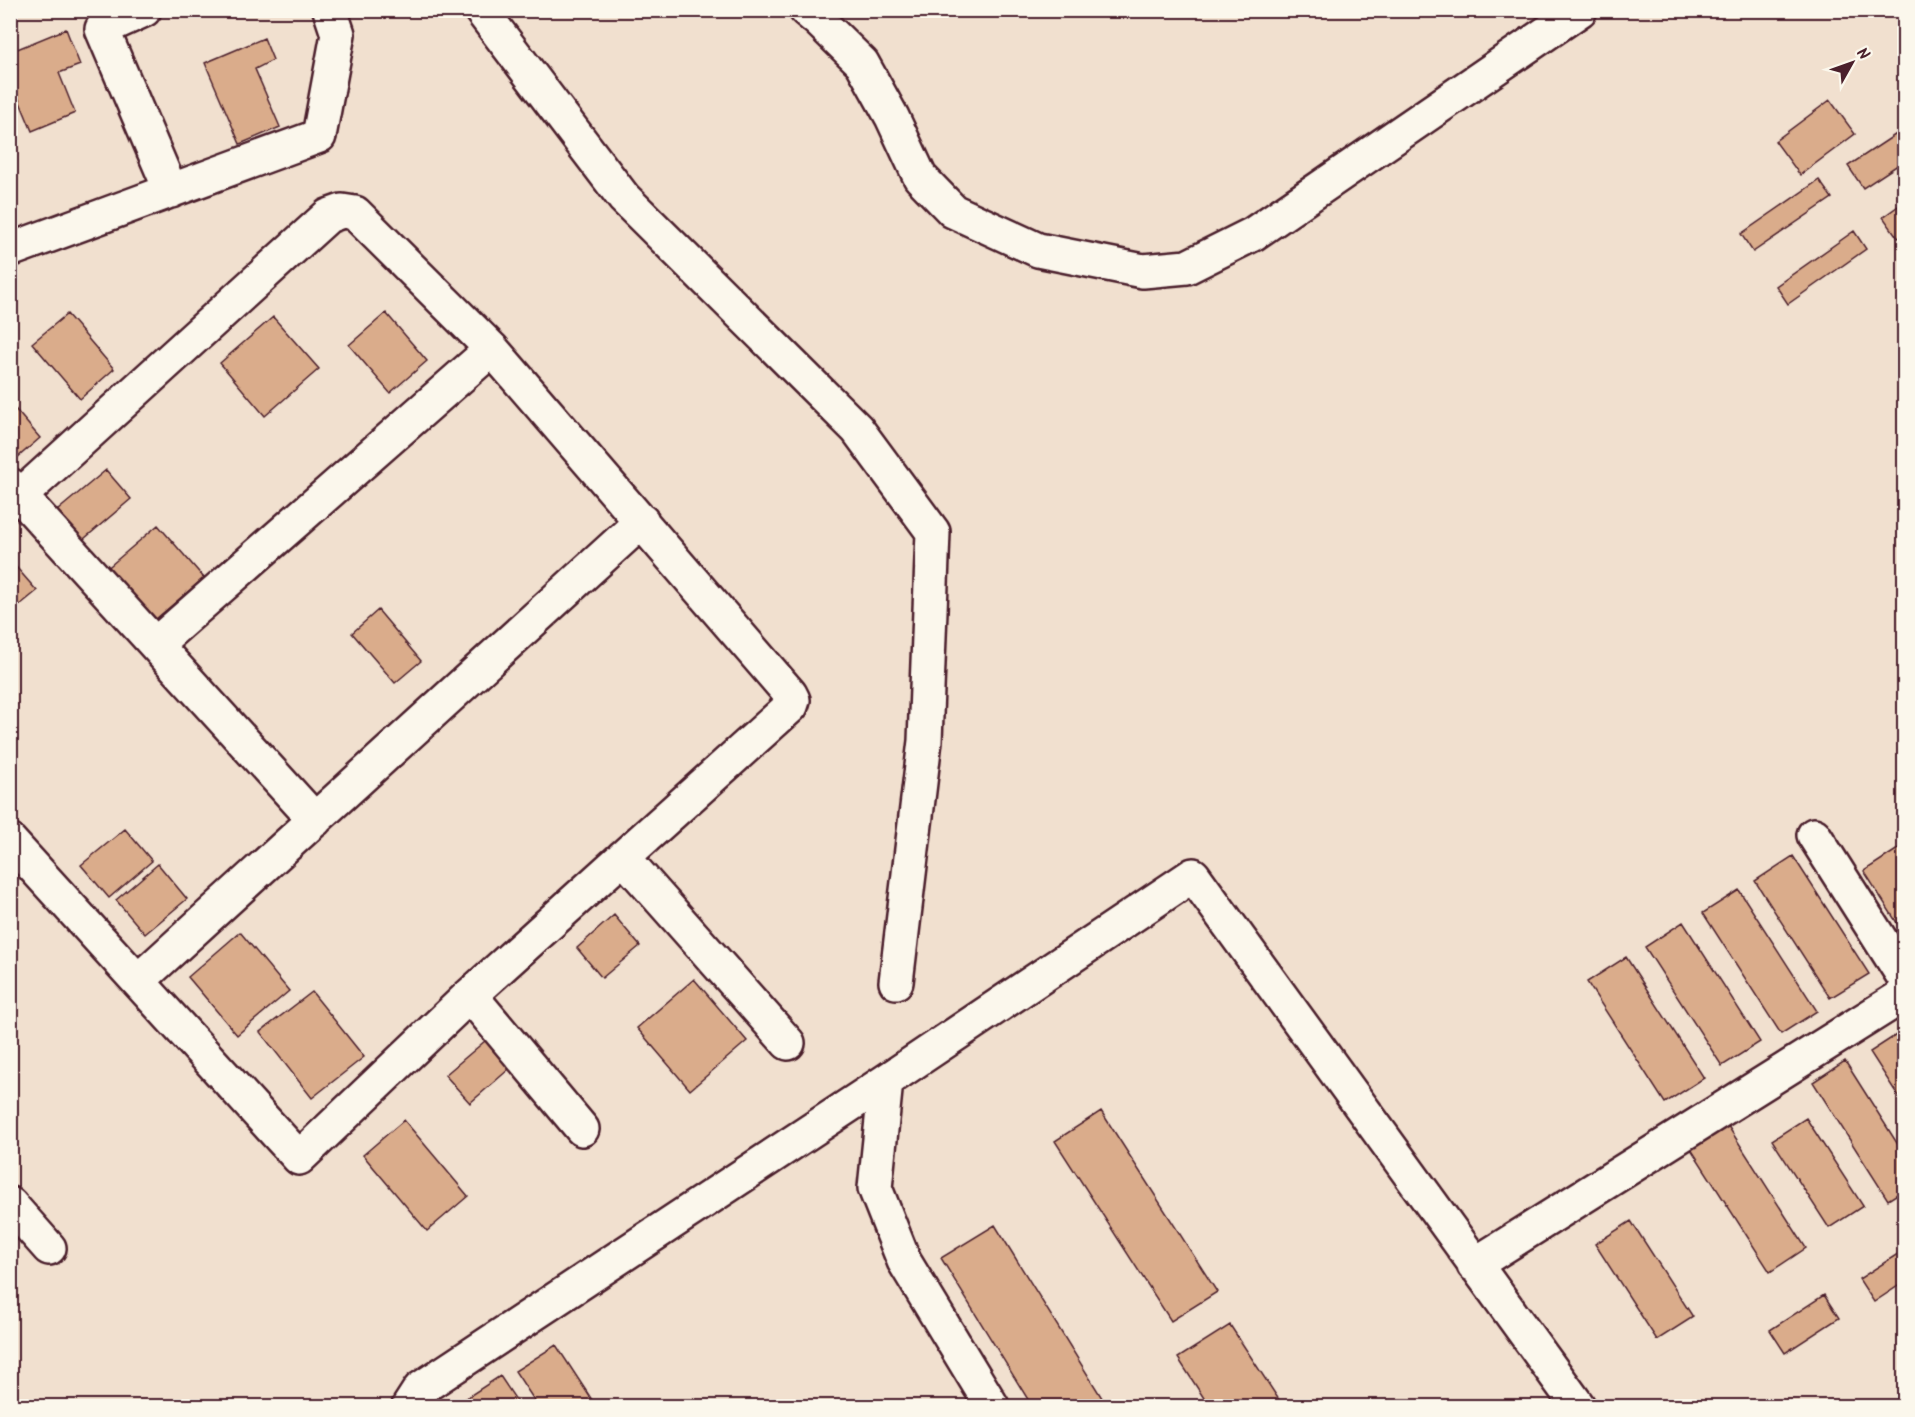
<svg xmlns="http://www.w3.org/2000/svg" width="1915" height="1417" font-family="Kalam,sans-serif">
	<style>
		.building { fill: #daac8b; stroke: #4a1f2b; stroke-width: 1.5 }
		.lines { fill: none; stroke-linecap: round; stroke-linejoin: round }
		.minor-casing { stroke: #4a1f2b; stroke-width: 38 }
		.minor { stroke: #fbf7ec; stroke-width: 33 }
	</style>
	<rect width="100%" height="100%" fill="#f1e0cf"/>
	<filter id="ink" filterUnits="userSpaceOnUse"><feTurbulence type="fractalNoise" baseFrequency=".0167" numOctaves="2"/><feDisplacementMap in="SourceGraphic" scale="12" xChannelSelector="R" yChannelSelector="G"/><feConvolveMatrix kernelMatrix="1 2 1 2 8 2 1 2 1" color-interpolation-filters="sRGB"/></filter>
	<g filter="url(#ink)">
		<!-- building -->
		<path class="building" d="M66 29 80 65 59 73 75 113 32 131 10 78V52Z
			M264 38 273 60 255 69 280 127 240 144 205 63Z
			M1830 100 1855 134 1800 175 1775 141Z
			M1904 129V161L1863 188 1848 166Z
			M1819 180 1832 198 1753 252 1741 234Z
			M1904 202V234L1898 238 1883 217Z
			M1854 231 1866 249 1788 304 1776 286Z
			M386 313 427 361 390 393 349 345Z
			M67 314 114 369 80 399 32 343Z
			M273 317 319 369 265 416 220 363Z
			M10 403 40 438 10 464Z
			M106 470 131 499 78 544 52 515Z
			M158 525 204 578 150 624 104 571Z
			M10 560 37 591 10 613Z
			M378 610 421 661 395 683 352 633Z
			M125 829 152 861 109 898 81 865Z
			M1904 845V934L1864 871Z
			M1793 856 1869 974 1830 998 1755 881Z
			M158 864 187 899 145 934 116 900Z
			M1739 890 1817 1011 1781 1034 1703 913Z
			M614 915 640 946 602 978 577 948Z
			M1683 922 1760 1042 1722 1066 1645 947Z
			M240 932 289 991 237 1035 188 977Z
			M1626 957 1704 1078 1665 1103 1587 982Z
			M694 979 747 1041 690 1090 637 1028Z
			M312 992 364 1057 312 1098 260 1032Z
			M1904 1030V1105L1870 1052Z
			M492 1035 516 1063 470 1103 445 1075Z
			M1845 1061 1904 1154V1190L1888 1200 1813 1082Z
			M1101 1111 1217 1292 1171 1321 1055 1141Z
			M1806 1118 1863 1206 1829 1228 1772 1140Z
			M404 1120 468 1196 427 1231 363 1155Z
			M1728 1126 1806 1248 1770 1272 1691 1149Z
			M1631 1221 1693 1317 1657 1340 1595 1244Z
			M995 1225 1107 1406H1032L941 1258Z
			M1904 1250V1282L1874 1302 1859 1279Z
			M1824 1295 1839 1318 1785 1353 1770 1330Z
			M1230 1325 1283 1406H1209L1178 1358Z
			M556 1345 596 1406H538L515 1371Z
			M500 1376 520 1406H454Z"/>
		<g class="lines">
			<defs>
				<path id="minor" d="M144 10 102 29 171 191
					M481 10 624 198 857 429 933 532 925 741 896 982
					M806 10 818 20 862 63 892 117 920 177 953 211 1038 250 1143 271 1187 267 1253 234 1580 10
					M10 250 319 136 338 34 330 10
					M10 485 315 820
					M156 644 492 349
					M1814 835 1904 977
					M10 841 299 1158 470 995 791 706 793 700 790 694 492 349 355 213 342 211 328 216 20 496
					M623 857 788 1043
					M138 981 642 521
					M470 995 582 1129
					M886 1081 875 1188 904 1261 992 1406
					M10 1204 49 1248
					M1474 1265 1904 995
					M409 1406 420 1389 886 1081 1193 875 1578 1406"/>
			</defs>
			<!-- minor casing -->
			<use href="#minor" class="minor-casing"/>
			<!-- minor -->
			<use href="#minor" class="minor"/>
		</g>
	</g>
	<!-- margin -->
	<rect width="1915" height="1417" fill="none" stroke="#fbf7ec" stroke-width="36"/>
	<rect x="18" y="18" width="1879" height="1381" fill="none" stroke="#4a1f2b" stroke-width="2" filter="url(#ink)"/>
	<!-- north arrow -->
	<g transform="translate(1852 63) rotate(50)" stroke="#fbf7ec" stroke-width="4.5" paint-order="stroke">
	<path d="M0-4.5L10 22L0 15L-10 22Z" fill="#4a1f2b"/>
	<text y="-9" font-size="16" font-weight="bold" text-anchor="middle" fill="#4a1f2b">N</text>
	</g>
</svg>
